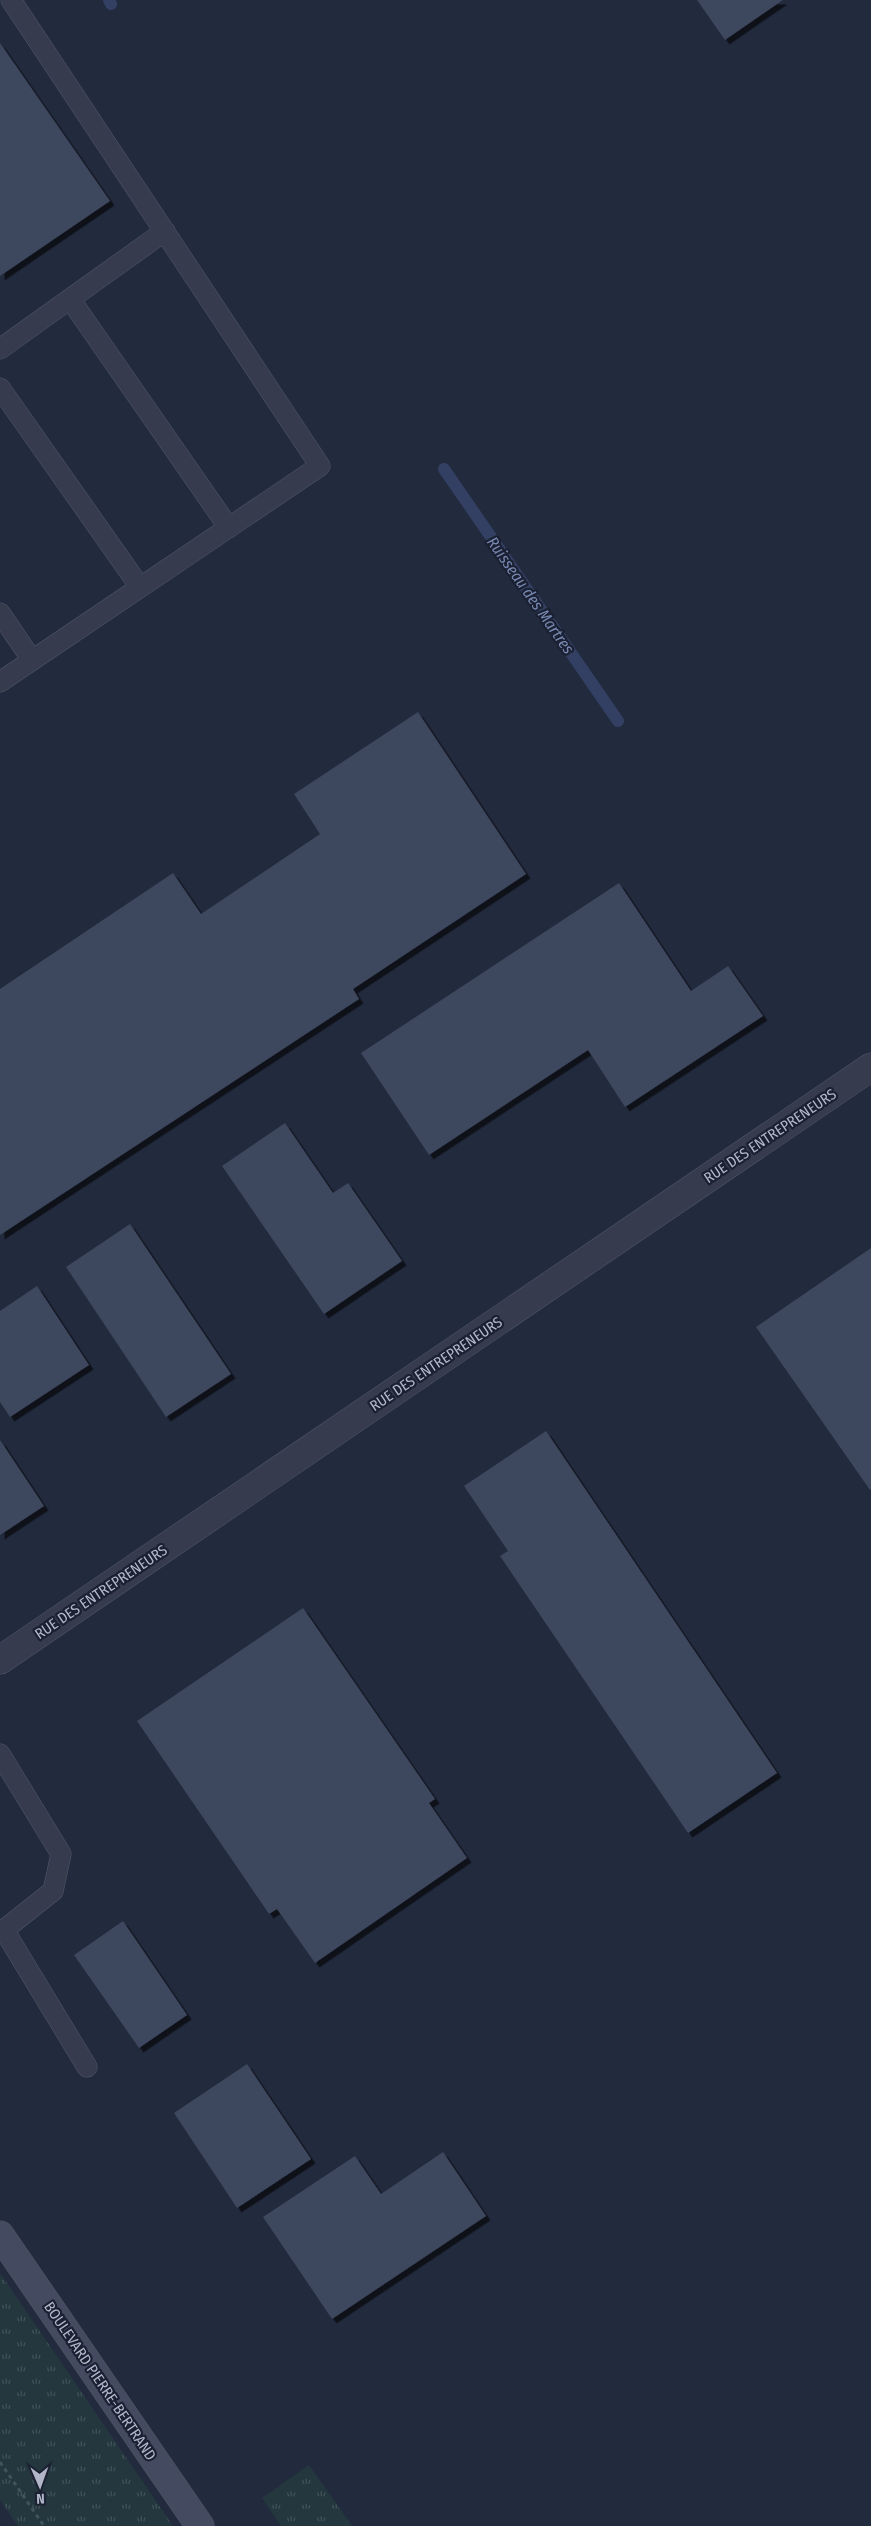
<svg xmlns="http://www.w3.org/2000/svg" width="871" height="2526" font-family="'Fira Sans Condensed',sans-serif">
	<style>
		.grass { fill: url(#grass-tufts) }
		.lines { fill: none; stroke-linecap: round; stroke-linejoin: round }
		.stream { stroke: #334063; stroke-width: 12 }
		.building { fill: #3e465d; filter: url(#shadow) }
		.service-casing { stroke: #515768; stroke-width: 21 }
		.minor-casing { stroke: #515768; stroke-width: 29 }
		.secondary-casing { stroke: #515768; stroke-width: 29 }
		.path { stroke: #42545b; stroke-width: 3; stroke-dasharray: 4 4; stroke-linecap: butt }
		.service { stroke: #363c4d; stroke-width: 20 }
		.minor { stroke: #363c4d; stroke-width: 28 }
		.secondary { stroke: #444a60; stroke-width: 28 }
		.labels { text-anchor: middle; stroke-width: 4.5; stroke-linejoin: round; paint-order: stroke }
		.street-label { font-size: 15px; fill: #b1b7c9; stroke: #1b2132 }
		.water-label { font-size: 16px; font-style: italic; fill: #7788b2; stroke: #1b2132 }
	</style>
	<defs>
		<pattern id="grass-tufts" width="24" height="20" patternUnits="userSpaceOnUse" patternTransform="scale(1.25)"><rect width="24" height="20" fill="#24373e"/><path d="M3 7l-1-3M5 7V3M7 7l1-3M15 17l-1-3M17 17v-4M19 17l1-3" fill="none" stroke="#415259"/></pattern>
		<filter id="shadow"><feDropShadow dx="4.5" dy="4.5" stdDeviation="0" flood-color="#0009"/></filter>
	</defs>
	<rect width="100%" height="100%" fill="#222a3d"/>
	<!-- grass -->
	<path class="grass" d="M0 2273 173 2526H18L0 2500Z
		M309 2465 352 2526H281L262 2498Z"/>
	<g class="lines">
		<!-- stream -->
		<path class="stream" d="M109 0 111 4
			M444 469 618 721"/>
	</g>
	<!-- building -->
	<path class="building" d="M697 0H783L725 40Z
		M0 43 110 201 0 276Z
		M418 712 526 874 353 989 359 999 0 1235V989L173 873 201 914 271 867 320 834 294 794Z
		M619 883 691 991 728 966 763 1016 625 1107 588 1050 429 1155 361 1053Z
		M285 1123 333 1193 348 1183 402 1261 324 1314 222 1166Z
		M130 1224 231 1374 166 1417 66 1267Z
		M871 1248V1489L870 1490 756 1327Z
		M37 1286 89 1365 10 1417 0 1402V1311Z
		M546 1431 777 1773 688 1833 500 1556 508 1551 464 1486Z
		M0 1440 44 1506 0 1535Z
		M303 1608 435 1799 429 1803 467 1858 315 1963 277 1909 269 1914 137 1721Z
		M123 1921 187 2015 139 2048 74 1955Z
		M247 2064 311 2159 237 2208 174 2113Z
		M443 2152 486 2216 332 2319 263 2217 355 2156 381 2194Z"/>
	<g class="lines">
		<defs>
			<path id="service" d="M70 299 229 528
				M0 349 165 231
				M0 388 140 587
				M0 613 32 660
				M0 682 320 466 11 0
				M0 1754 61 1854 53 1891 0 1933
				M4 1930 87 2067"/>
			<path id="minor" d="M0 1660 871 1067"/>
			<path id="secondary" d="M0 2235 200 2526"/>
		</defs>
		<!-- service casing -->
		<use href="#service" class="service-casing"/>
		<!-- minor casing -->
		<use href="#minor" class="minor-casing"/>
		<!-- secondary casing -->
		<use href="#secondary" class="secondary-casing"/>
		<!-- path -->
		<path class="path" d="M0 2462 44 2526"/>
		<!-- service -->
		<use href="#service" class="service"/>
		<!-- minor -->
		<use href="#minor" class="minor"/>
		<!-- secondary -->
		<use href="#secondary" class="secondary"/>
	</g>
	<g class="labels">
		<!-- street labels -->
		<g class="street-label">
			<text transform="translate(770 1136) rotate(-34)" y="5">RUE DES ENTREPRENEURS</text>
			<text transform="translate(436 1364) rotate(-34)" y="5">RUE DES ENTREPRENEURS</text>
			<text transform="translate(101 1592) rotate(-34)" y="5">RUE DES ENTREPRENEURS</text>
			<text transform="translate(100 2381) rotate(56)" y="5">BOULEVARD PIERRE-BERTRAND</text>
		</g>
		<!-- water labels -->
		<g class="water-label">
			<text transform="translate(531 595) rotate(55)" y="6">Ruisseau des Martres</text>
		</g>
	</g>
	<!-- north arrow -->
	<g transform="translate(40 2486) rotate(178)" stroke="#1b2132" stroke-width="4" paint-order="stroke">
	<path d="M0-4L9 19L0 12L-9 19Z" fill="#b1b7c9"/>
	<text y="-8" font-size="14" font-weight="bold" text-anchor="middle" fill="#b1b7c9">N</text>
	</g>
</svg>
